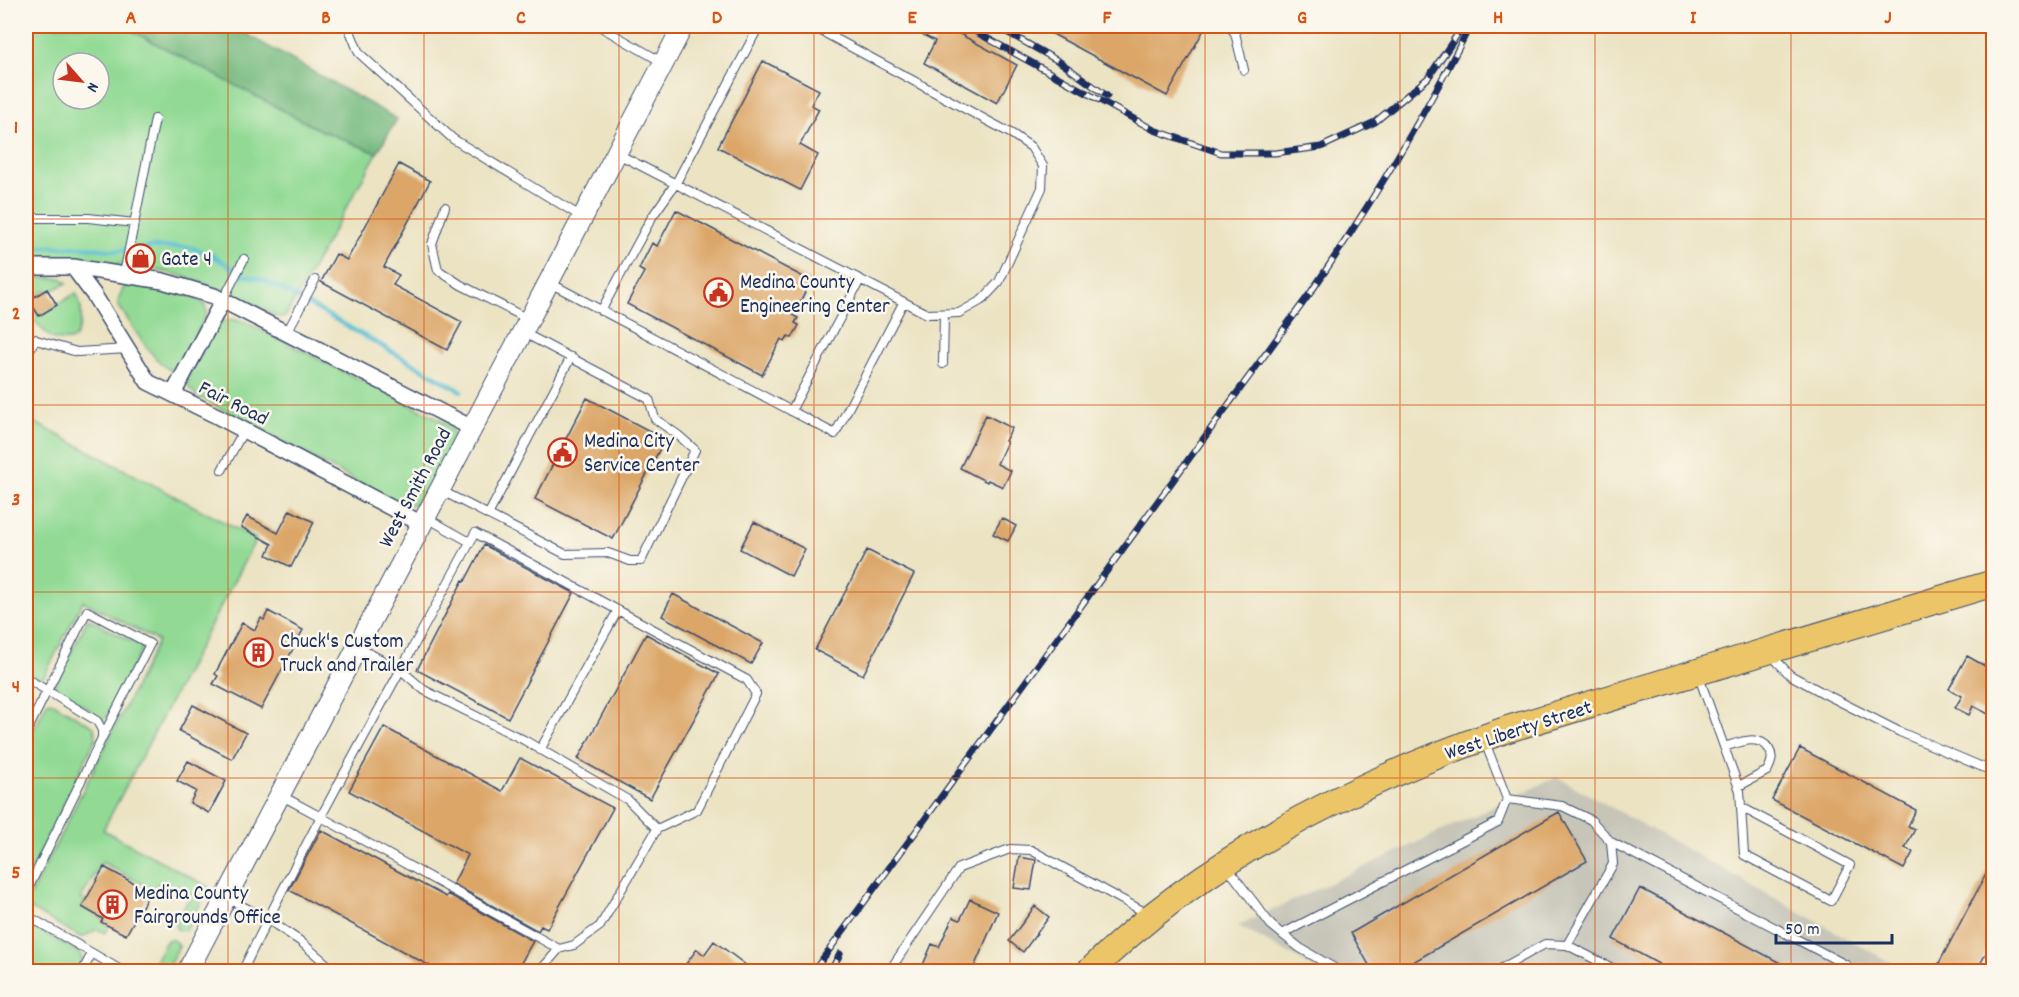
<svg xmlns="http://www.w3.org/2000/svg" width="2019" height="997" font-family="Dekko,sans-serif">
	<style>
		.industrial { fill: #c6c5b8 }
		.green { fill: #92da94; stroke: #568479; stroke-width: 1.5; fill-rule: evenodd }
		.forest { fill: #75ba7e; stroke: #48746e; stroke-width: 1.5 }
		.lines { fill: none; stroke-linecap: round; stroke-linejoin: round }
		.stream { stroke: #55bed2; stroke-width: 4.5 }
		.building { fill: #dba668 }
		.service-casing { stroke: #3a4a6d; stroke-width: 10 }
		.minor-casing { stroke: #3a4a6d; stroke-width: 18 }
		.tertiary-casing { stroke: #3a4a6d; stroke-width: 22 }
		.trunk-casing { stroke: #3a4a6d; stroke-width: 28 }
		.service { stroke: #fff; stroke-width: 8 }
		.minor { stroke: #fff; stroke-width: 15 }
		.tertiary { stroke: #fff; stroke-width: 20 }
		.trunk { stroke: #edc569; stroke-width: 26 }
		.rail-casing { stroke: #1b2f5e; stroke-width: 7 }
		.rail { stroke: #fbf7ec; stroke-width: 4.5; stroke-dasharray: 14; stroke-linecap: butt }
		.grid { fill: none; stroke: #d45514; stroke-width: 1.5; stroke-opacity: 0.55 }
		.labels { text-anchor: middle; stroke-width: 5; stroke-linejoin: round; paint-order: stroke }
		.poi-label { font-size: 21px; fill: #1b2f5e; stroke: #fbf7ec; text-anchor: start }
		.street-label { font-size: 21px; fill: #1b2f5e; stroke: #fbf7ec }
		.neatline { fill: none; stroke: #d45514; stroke-width: 2 }
		.grid-label { font-size: 20px; text-anchor: middle; font-weight: bold; fill: #d45514 }
	</style>
	<rect width="100%" height="100%" fill="#fbf7ec"/>
	<filter id="ink" filterUnits="userSpaceOnUse"><feTurbulence type="fractalNoise" baseFrequency=".0167" numOctaves="2"/><feDisplacementMap in="SourceGraphic" scale="12" xChannelSelector="R" yChannelSelector="G"/><feConvolveMatrix kernelMatrix="1 2 1 2 8 2 1 2 1" color-interpolation-filters="sRGB"/></filter>
	<filter id="wash" filterUnits="userSpaceOnUse"><feTurbulence type="fractalNoise" baseFrequency=".008" numOctaves="4" result="noise"/><feDisplacementMap in="SourceGraphic" scale="24" xChannelSelector="R" yChannelSelector="G"/><feGaussianBlur stdDeviation="1.35" result="paint"/><feColorMatrix in="noise" values="0 0 0 0 0 0 0 0 0 0 0 0 0 0 0 0 0 1.4 0 .05"/><feComposite in="paint" operator="in"/></filter>
	<g filter="url(#wash)">
		<rect width="100%" height="100%" fill="#ebe3c2"/>
		<!-- industrial -->
		<path class="industrial" d="M1557 777 1906 971H1321L1238 926Z"/>
		<!-- green -->
		<path class="green" d="M26 26H123L318 129 377 153 285 317H277L241 297 182 276 136 265 26 261ZM63 63H99V99H63Z
			M26 277 61 278 67 283 49 292 47 289 29 300 39 316 76 293C84 309 83 324 74 339 43 346 46 324 26 315Z
			M131 284C155 287 184 291 204 303L207 312 202 324 177 370 173 372C149 358 134 327 118 305L119 298 124 287Z
			M231 319 245 322 439 419 451 428 455 440C446 455 429 498 413 504 408 506 404 504 399 504L197 396 188 387 189 374 220 321Z
			M26 418 256 539 103 830 209 887 186 931 176 929V922L191 895 178 887 175 891 159 883 156 887 151 889 102 862 81 898 85 901 82 907 103 919 102 922 109 926 105 933 97 929 82 938 29 908 28 900 158 641 83 601 42 680 26 672Z
			M88 619 143 647 107 716 103 721 88 708 53 688Z
			M50 701 94 727 96 738 26 881V747L47 702Z
			M26 922 80 953 83 963 78 971 44 972 26 961Z
			M167 940H174L179 946 166 971H149Z"/>
		<!-- forest -->
		<path class="forest" d="M123 26H232L397 119 377 153 318 129Z"/>
		<g class="lines">
			<!-- stream -->
			<path class="stream" d="M26 247H86L117 251 151 247H189L212 255 243 275 264 280 287 292 461 391"/>
		</g>
		<g id="blocks">
			<!-- building -->
			<path class="building" d="M905 26H945L1017 65 997 103 924 63 935 41Z
				M1038 26H1206L1167 96Z
				M763 61 819 90 811 105 819 109 800 145 818 155 800 190 718 147Z
				M399 164 430 181 384 267 399 275 393 285 462 322 447 350 321 282 336 254 347 260Z
				M676 210 811 281 793 315 798 318 795 323 799 325 792 338 788 336 785 341 781 339 762 375 627 304 644 272 639 269 652 243 657 246Z
				M47 289 57 305 39 316 29 300Z
				M587 398 665 439 613 539 535 499Z
				M986 415 1012 428 1005 441 1007 442 997 464 1011 471 1003 487 988 480 987 482 960 468Z
				M290 510 314 522 291 567 267 555 272 544 241 527 247 516 278 533Z
				M1002 518 1016 526 1008 541 993 534Z
				M754 522 805 549 791 576 740 549Z
				M484 545 574 593 508 718 417 670 463 580 465 581Z
				M867 550 914 574 863 675 815 650Z
				M673 594 763 643 751 664 662 616Z
				M268 611 303 630 261 709 213 684 218 676 215 674 242 623 255 630 261 618 264 620Z
				M646 634 719 674 650 799 578 759Z
				M1967 656 1994 671V717L1973 706 1969 715 1955 708 1962 696 1949 689Z
				M193 705 246 733 232 759 179 731Z
				M384 727 502 791 520 758 613 808 547 929 541 926 538 931 453 884 468 855 349 791Z
				M1800 748 1916 810 1908 826 1915 829 1905 848 1913 852 1904 869 1772 800Z
				M188 761 226 781 209 813 190 803 196 791 177 781Z
				M1559 812 1587 861 1396 972H1373L1351 933Z
				M321 830 446 897 448 894 533 941 516 972H441L289 890Z
				M1019 857 1036 860 1031 890 1014 888Z
				M1994 859V938L1976 972H1946L1937 967Z
				M104 867 150 892 126 935 101 922 103 919 82 907Z
				M1640 888 1797 972H1673L1613 939Z
				M970 899 998 912 972 972H938L923 965 932 944 939 947 953 917 960 920Z
				M1035 906 1049 917 1023 952 1009 941Z
				M714 941 755 972H680L697 949 704 955Z"/>
		</g>
	</g>
	<g filter="url(#ink)">
		<use href="#blocks" fill-opacity="0" stroke="#3a4a6d" stroke-width="1.5"/>
		<g class="lines">
			<defs>
				<path id="service" d="M348 26 359 53 453 139 582 217
					M599 26 662 62
					M1229 26 1235 33 1244 70
					M618 154 927 314 959 313 982 300 999 282 1042 188 1043 166 1031 147 1012 134 812 26
					M445 207 432 244 438 270 461 285 528 319
					M26 218H88L135 223
					M124 274 155 119
					M550 283 835 434 903 303
					M223 300 244 259
					M601 311 652 217 676 183 759 26
					M286 334 315 280
					M26 337 77 352 128 349
					M26 358 35 339
					M943 364 944 314
					M791 411 860 280
					M222 470 244 430
					M442 491 565 554 608 553 630 561H641L695 450 678 435 655 419 649 399 524 333
					M488 515 571 357
					M427 518 470 542
					M359 648 401 670 424 690 524 740 628 800 657 829
					M1771 655 1790 675 1827 695 1900 732 1994 772
					M1699 677 1740 791 1744 855 1831 901 1850 865 1741 807
					M26 678 97 721 102 730V738L26 893
					M26 733 87 611 150 644 102 738
					M1724 747C1738 743 1759 733 1769 749 1774 757 1771 764 1767 771L1739 786
					M540 750 618 610
					M1507 799 1562 806 1591 820 1611 842 1846 965 1853 972
					M1611 842 1613 864 1567 945 1620 972
					M1227 867 1271 925 1282 934 1498 822 1507 799 1485 742
					M227 898 267 919 300 941 336 972
					M26 915 92 953 82 972
					M1282 934 1300 948 1341 972
					M92 953 124 972
					M26 968 31 972
					M242 972C314 822 397 679 475 533L747 680 756 694 697 810 657 829 600 926 574 945 559 949 321 817 282 796
					M539 972 559 949
					M905 972 894 964 959 868 1010 849 1031 850 1148 914
					M1495 972 1545 944 1567 945"/>
				<path id="minor" d="M26 267H73L94 295 148 382 219 417 422 524
					M73 267 163 281 214 296 472 428
					M173 394 223 300"/>
				<path id="tertiary" d="M187 972 683 26"/>
				<path id="trunk" d="M1089 972C1204 858 1356 782 1508 729L1994 583"/>
			</defs>
			<!-- service casing -->
			<use href="#service" class="service-casing"/>
			<!-- minor casing -->
			<use href="#minor" class="minor-casing"/>
			<!-- tertiary casing -->
			<use href="#tertiary" class="tertiary-casing"/>
			<!-- trunk casing -->
			<use href="#trunk" class="trunk-casing"/>
			<!-- service -->
			<use href="#service" class="service"/>
			<!-- minor -->
			<use href="#minor" class="minor"/>
			<!-- tertiary -->
			<use href="#tertiary" class="tertiary"/>
			<!-- trunk -->
			<use href="#trunk" class="trunk"/>
			<defs>
				<path id="rail" d="M965 26 1154 130 1221 153H1275L1321 147 1375 122 1428 78 1457 35
					M996 26 1060 62 1107 96
					M813 972 1311 292C1370 206 1423 118 1470 26
					M830 972 840 954"/>
			</defs>
			<!-- rail casing -->
			<use href="#rail" class="rail-casing"/>
			<!-- rail -->
			<use href="#rail" class="rail"/>
		</g>
	</g>
	<!-- grid -->
	<path class="grid" d="M228 26V972M424 26V972M619 26V972M814 26V972M1010 26V972M1205 26V972M1400 26V972M1595 26V972M1791 26V972M26 219H1994M26 405H1994M26 592H1994M26 778H1994"/>
	<!-- icons -->
	<defs>
		<symbol id="shop-ring" viewBox="-11 -11 22 22"><circle r="9.5" fill="#fbf7ec" stroke="#c8321e" stroke-width="1.5"/><path d="M-5-2.5h2.3a2.7 3.5 0 0 1 5.4 0H5L5.5 6h-11ZM-1.5-2.5h3a1.5 2.3 0 0 0-3 0Z" fill="#c8321e"/></symbol>
		<symbol id="civic-ring" viewBox="-11 -11 22 22"><circle r="9.5" fill="#fbf7ec" stroke="#c8321e" stroke-width="1.5"/><path d="M-.6-6.5H3V-4.5H.6V-3L4-1V1h2V6H-6V1h2V-1L-.6-3ZM-1.2 2.5V6h2.4V2.5Z" fill="#c8321e"/></symbol>
		<symbol id="building-ring" viewBox="-11 -11 22 22"><circle r="9.5" fill="#fbf7ec" stroke="#c8321e" stroke-width="1.5"/><path d="M-4-6H4V6H1V3H-1V6H-4ZM-2.5-4.3h1.7v1.8h-1.7ZM.8-4.3h1.7v1.8H.8ZM-2.5-1h1.7V.8h-1.7ZM.8-1h1.7V.8H.8Z" fill="#c8321e"/></symbol>
	</defs>
	<g fill-rule="evenodd">
		<use href="#shop-ring" x="124" y="242" width="33" height="33"/>
		<use href="#civic-ring" x="702" y="276" width="33" height="33"/>
		<use href="#civic-ring" x="546" y="436" width="33" height="33"/>
		<use href="#building-ring" x="242" y="636" width="33" height="33"/>
		<use href="#building-ring" x="96" y="888" width="33" height="33"/>
	</g>
	<g class="labels">
		<!-- poi labels -->
		<g class="poi-label">
			<text x="161" y="265">Gate 4</text>
			<text x="740" y="288">Medina County<tspan x="740" dy="24">Engineering Center</tspan></text>
			<text x="584" y="447">Medina City<tspan x="584" dy="24">Service Center</tspan></text>
			<text x="280" y="647">Chuck's Custom<tspan x="280" dy="24">Truck and Trailer</tspan></text>
			<text x="134" y="899">Medina County<tspan x="134" dy="24">Fairgrounds Office</tspan></text>
		</g>
		<!-- street labels -->
		<g class="street-label">
			<text transform="translate(234 402) rotate(27)" y="7">Fair Road</text>
			<text transform="translate(414 487) rotate(-62)" y="7">West Smith Road</text>
			<text transform="translate(1518 729) rotate(-18)" y="7">West Liberty Street</text>
		</g>
	</g>
	<!-- margin -->
	<rect width="2019" height="997" fill="none" stroke="#fbf7ec" stroke-width="66"/>
	<!-- north arrow -->
	<g transform="translate(81 81) rotate(118)"><circle r="28" fill="#fbf7ec" stroke="#a1a7b3" stroke-width="1.5"/>
	<path d="M0-4.5L10 22L0 15L-10 22Z" fill="#c8321e"/>
	<text y="-9" font-size="16" font-weight="bold" text-anchor="middle" fill="#1b2f5e">N</text>
	</g>
	<!-- scale -->
	<path d="M1776 934v9h116v-9" fill="none" stroke="#1b2f5e" stroke-width="3"/>
	<text x="1785" y="934" font-size="18" fill="#1b2f5e" stroke="#fbf7ec" stroke-width="4.5" paint-order="stroke">50 m</text>
	<rect x="33" y="33" width="1953" height="931" class="neatline"/>
	<g class="grid-label">
		<text x="131" y="23">A</text>
		<text x="326" y="23">B</text>
		<text x="521" y="23">C</text>
		<text x="717" y="23">D</text>
		<text x="912" y="23">E</text>
		<text x="1107" y="23">F</text>
		<text x="1302" y="23">G</text>
		<text x="1498" y="23">H</text>
		<text x="1693" y="23">I</text>
		<text x="1888" y="23">J</text>
		<text x="16" y="133">1</text>
		<text x="16" y="319">2</text>
		<text x="16" y="505">3</text>
		<text x="16" y="692">4</text>
		<text x="16" y="878">5</text>
	</g>
</svg>
